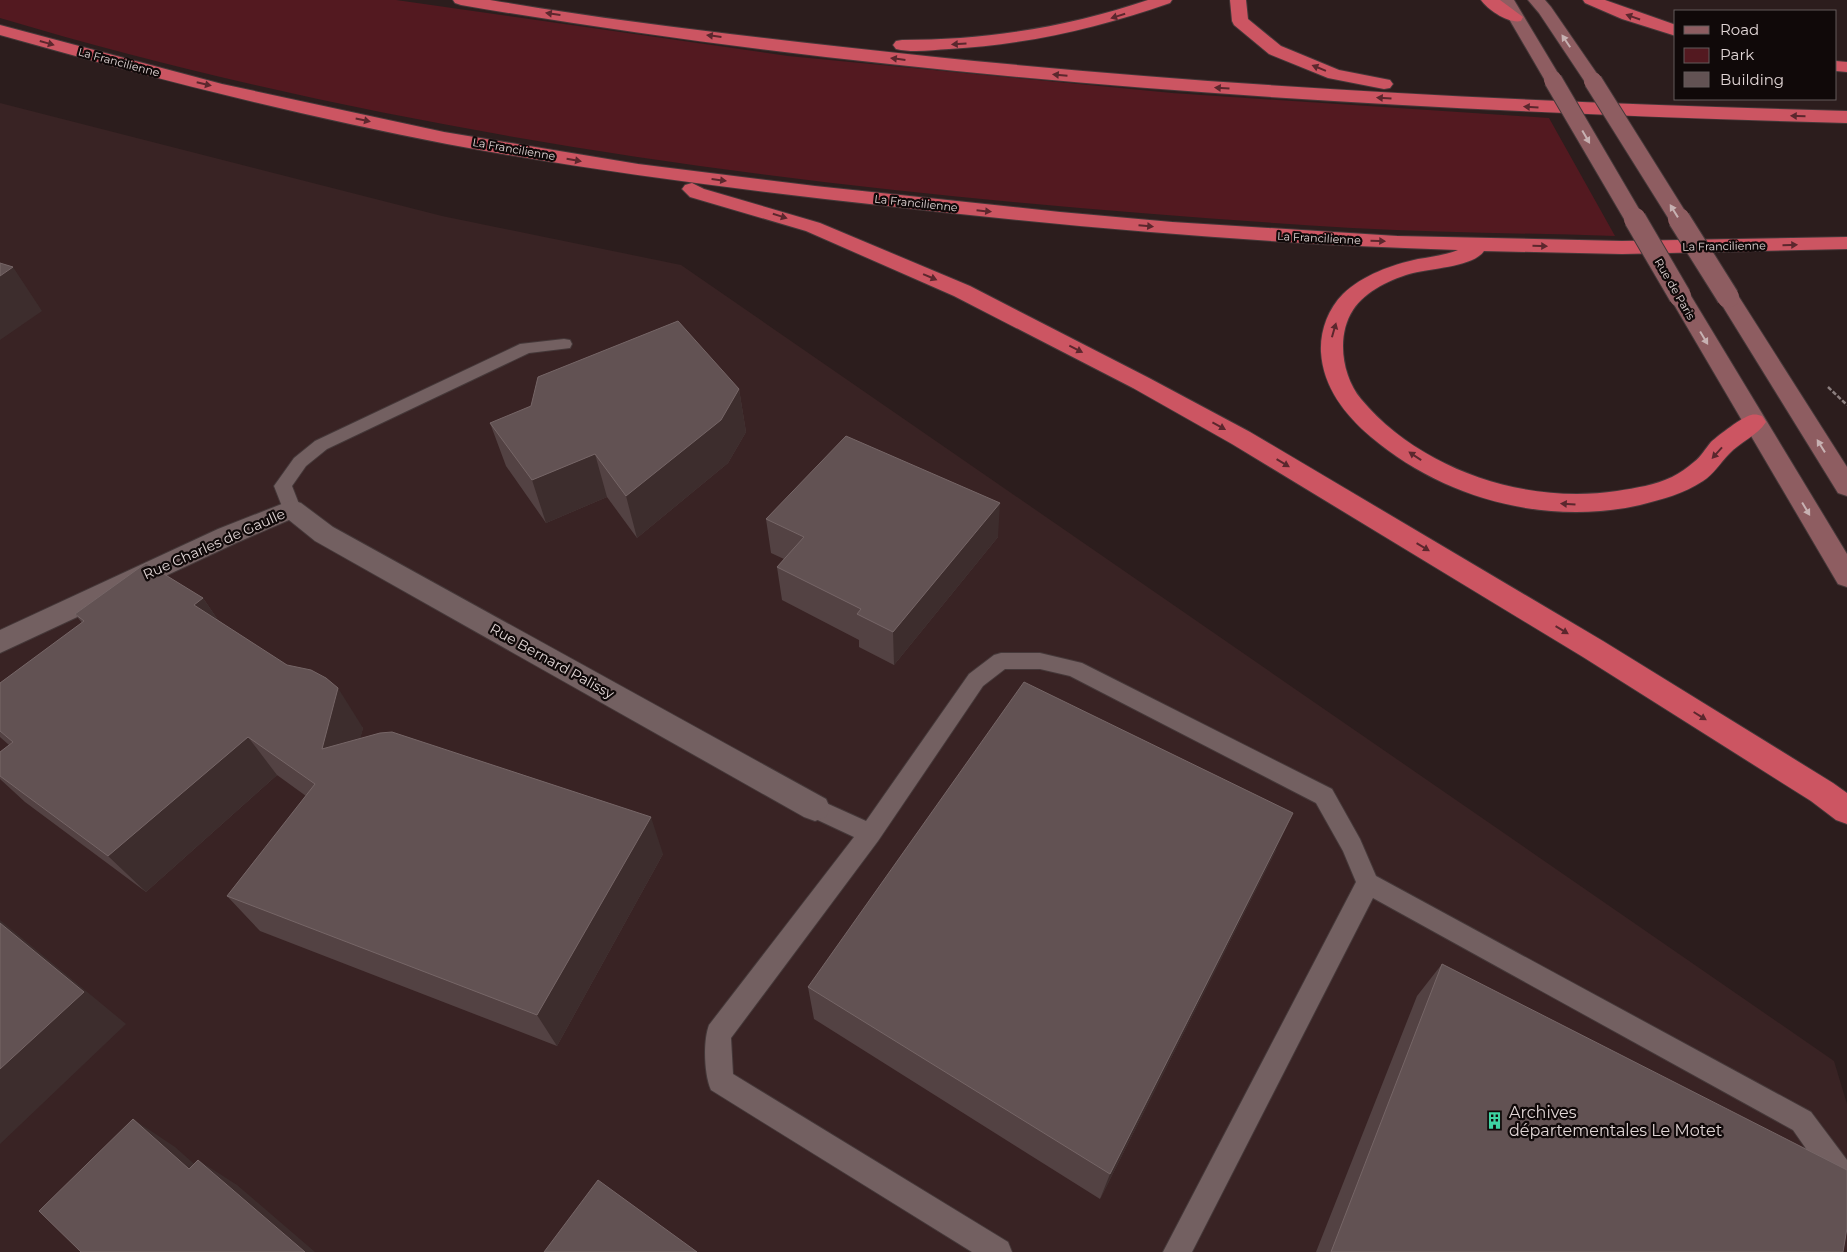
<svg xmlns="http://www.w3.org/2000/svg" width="1847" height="1252" font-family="Montserrat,sans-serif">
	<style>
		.built { fill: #392324 }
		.green { fill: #531920 }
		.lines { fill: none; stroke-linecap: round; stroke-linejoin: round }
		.lane-casing { stroke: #453839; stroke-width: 2 }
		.street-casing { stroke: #453839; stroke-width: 2 }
		.secondary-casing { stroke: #453839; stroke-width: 2 }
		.highway-casing { stroke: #453839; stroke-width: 2 }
		.path { stroke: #8b7e7e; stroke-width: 2.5; stroke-dasharray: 4.5 2; stroke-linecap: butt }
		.lane { fill: #736061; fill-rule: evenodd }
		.street { fill: #736061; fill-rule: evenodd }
		.secondary { fill: #8e5d61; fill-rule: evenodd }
		.highway { fill: #cc5562; fill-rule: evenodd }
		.secondary-bridge-far1-casing { stroke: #453839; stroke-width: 20; stroke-linecap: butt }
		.secondary-bridge-casing { stroke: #453839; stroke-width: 24; stroke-linecap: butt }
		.secondary-bridge-far1 { stroke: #8e5d61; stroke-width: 18 }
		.secondary-bridge { stroke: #8e5d61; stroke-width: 22 }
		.wall { fill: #534243 }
		.shaded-wall { fill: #3d2d2d }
		.building { fill: #625253; stroke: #766667 }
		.oneway { fill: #5b272d }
		.oneway2 { fill: #c7b1b2 }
		.labels { text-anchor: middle; stroke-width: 4.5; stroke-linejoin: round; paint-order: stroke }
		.far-street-label { font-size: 11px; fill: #e0d5d5; stroke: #100909 }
		.street-label { font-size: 14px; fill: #e0d5d5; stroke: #100909 }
		.near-poi-label { font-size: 16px; fill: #e0d5d5; stroke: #100909; text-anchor: start }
	</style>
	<rect width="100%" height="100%" fill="#2c1d1d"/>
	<!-- built -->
	<path class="built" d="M0 103 442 216 681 265 1834 1061 1847 1104V1252H0Z"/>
	<!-- green -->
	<path class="green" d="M0 0H396L788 56 1172 93 1549 118 1615 236C1528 233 1440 233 1352 228 897 200 439 149 0 18Z"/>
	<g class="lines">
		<defs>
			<path id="lane" d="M564 339 570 340 572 344 570 348 529 353 327 449 306 466 292 486 301 509 299 514 292 516 285 514 274 486 294 458 315 441 520 344Z
				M1001 653H1040L1082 663 1332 789 1360 839 1376 876 1811 1112 1847 1160V1220L1837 1216 1833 1206 1828 1180 1793 1130 1373 898 1192 1252H1163L1356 882 1343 851 1316 803 1070 676 1040 669H1005L983 686 878 841 731 1038 733 1074 1008 1242 1012 1252H972L711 1090C704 1075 703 1041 709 1025L854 837 807 815 804 808 807 801 815 798 866 821 969 674 994 655Z"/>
			<path id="street" d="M292 500 301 503 333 527 826 799 830 808 826 817 815 821 804 817 315 541 289 520 236 543 0 653V630L218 529Z"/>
			<path id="secondary" d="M1498 0H1514L1562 80 1559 84 1553 85 1547 84Z
				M1528 0H1545L1551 7 1602 81 1599 85 1593 86 1587 85 1539 13Z
				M1680 289 1688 291 1691 296 1847 554V587L1838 584 1669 296 1672 291Z
				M1728 290 1736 292 1739 297 1847 467V496L1838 493 1717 297 1720 292Z"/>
			<path id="highway" d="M453 0H490C607 20 725 34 843 47 1176 85 1511 102 1847 111V123C1384 110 918 83 461 5L455 3Z
				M1148 0H1172L1170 3C1098 28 1025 45 949 49 932 50 913 53 896 49L893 45 896 41 902 40C987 40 1068 27 1148 0Z
				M1230 0H1246L1248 19 1281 46 1339 70 1390 80 1393 84 1390 88 1384 89 1328 78 1269 54 1234 25 1232 21Z
				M1481 0H1500L1523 17 1521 21C1509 24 1488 10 1481 0Z
				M1583 0H1605L1676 25V36L1622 19 1585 3Z
				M0 25 222 84 444 132 638 164 815 186 1060 212 1172 222 1397 236 1622 241 1847 237V249L1622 254 1484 251C1473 267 1432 268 1413 273 1393 278 1365 291 1353 310 1336 336 1342 376 1361 399 1420 470 1527 505 1617 491 1636 488 1655 485 1672 477 1680 473 1687 468 1694 462 1701 457 1705 449 1711 442 1719 435 1742 417 1751 415 1755 414 1759 415 1762 416L1766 422C1757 436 1740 442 1729 454 1720 463 1714 474 1703 481 1683 494 1663 499 1640 505 1547 526 1444 499 1371 437 1345 415 1323 387 1321 352 1320 331 1328 309 1343 294 1363 275 1391 265 1418 259 1432 257 1445 255 1458 250 1268 244 1078 228 888 206 741 190 593 171 447 144 296 115 148 77 0 35Z
				M1836 61 1847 62V72L1836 71Z
				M692 183 704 189 820 223 970 286 1149 378 1250 432 1603 641 1833 783 1847 793V824L1836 820 1811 801 1583 657 1232 444 1133 388 954 296 806 231 690 197 682 189 685 185Z"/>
		</defs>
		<!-- lane casing -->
		<use href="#lane" class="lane-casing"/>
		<!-- street casing -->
		<use href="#street" class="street-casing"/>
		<!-- secondary casing -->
		<use href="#secondary" class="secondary-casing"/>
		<!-- highway casing -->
		<use href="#highway" class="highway-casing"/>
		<!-- path -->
		<path class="path" d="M1828 387 1847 405"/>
		<!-- lane -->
		<use href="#lane" class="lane"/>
		<!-- street -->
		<use href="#street" class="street"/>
		<!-- secondary -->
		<use href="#secondary" class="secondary"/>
		<!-- highway -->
		<use href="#highway" class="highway"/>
		<defs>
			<path id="secondary-bridge-far1" d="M1553 80 1635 220
				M1593 81 1680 220"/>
			<path id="secondary-bridge" d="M1635 219 1680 296
				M1679 219 1728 297"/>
		</defs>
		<!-- secondary-bridge-far1 casing -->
		<use href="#secondary-bridge-far1" class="secondary-bridge-far1-casing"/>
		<!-- secondary-bridge casing -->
		<use href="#secondary-bridge" class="secondary-bridge-casing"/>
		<!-- secondary-bridge-far1 -->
		<use href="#secondary-bridge-far1" class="secondary-bridge-far1"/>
		<!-- secondary-bridge -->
		<use href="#secondary-bridge" class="secondary-bridge"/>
	</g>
	<!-- wall -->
	<path class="wall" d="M739 389 746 432 728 463 637 538 607 497 546 523 506 466 490 423Z
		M766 519 998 537 894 665 859 647V640L782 600 777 567 784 559 771 553Z
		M203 598 218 620 363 728 360 738 663 854 557 1046 260 931 227 896 306 796 277 775 146 892 25 802 0 779V752L9 745 0 737V683L82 623 75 614Z
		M1276 850 1100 1199 814 1019 808 987Z
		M1442 964 1843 1252H1316L1417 996Z"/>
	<!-- shaded-wall -->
	<path class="shaded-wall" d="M13 267 42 311 0 340V276Z
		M739 389 746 432 728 463 637 538 626 496Z
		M595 454 607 497 546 523 532 480Z
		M1000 503 998 537 894 665 893 632Z
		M203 598 231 639 194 605Z
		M338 688 363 728 348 787 322 749Z
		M248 737 277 775 146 892 108 856Z
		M1293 813 1276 850 1100 1199 1110 1174Z
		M651 817 663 854 557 1046 537 1015Z
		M0 920 126 1024 0 1144Z
		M133 1119 175 1147 229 1195 189 1169Z
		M198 1160 237 1185 315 1252H305Z"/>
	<!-- building -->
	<path class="building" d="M0 263 13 267 0 276Z
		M678 321 739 389 721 420 626 496 595 454 532 480 490 423 531 406 538 377Z
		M846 436 1000 503 893 632 857 614 861 609 777 567 804 537 766 519Z
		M146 563 203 598 194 605 287 665 311 670 326 678 338 688 322 749 380 733 392 732 651 817 537 1015 227 896 315 784 248 737 108 856 0 776V752L13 742 0 731V683L84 621 75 614Z
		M1024 682 1293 813 1110 1174 808 987Z
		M0 923 84 992 0 1069Z
		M1442 964 1847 1170V1228L1843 1252H1331Z
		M133 1119 189 1169 198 1160 305 1252H81L39 1211Z
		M598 1180 697 1252H544Z"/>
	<!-- one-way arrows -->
	<defs><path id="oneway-solid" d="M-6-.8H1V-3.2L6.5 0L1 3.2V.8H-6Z" transform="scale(1.25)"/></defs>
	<g class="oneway">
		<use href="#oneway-solid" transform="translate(553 14) rotate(-172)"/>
		<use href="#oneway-solid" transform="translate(1118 16) rotate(163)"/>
		<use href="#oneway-solid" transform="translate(1633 17) rotate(-161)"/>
		<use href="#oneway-solid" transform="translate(714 36) rotate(-173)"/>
		<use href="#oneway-solid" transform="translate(47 43) rotate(16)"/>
		<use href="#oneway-solid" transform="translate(959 44) rotate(177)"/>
		<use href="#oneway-solid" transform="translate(898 59) rotate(-173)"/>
		<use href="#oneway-solid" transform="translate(1319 68) rotate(-158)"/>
		<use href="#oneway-solid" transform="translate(1060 75) rotate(-175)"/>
		<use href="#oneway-solid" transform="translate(204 84) rotate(13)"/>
		<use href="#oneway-solid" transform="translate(1222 88) rotate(-176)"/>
		<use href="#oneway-solid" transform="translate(1384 98) rotate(-176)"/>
		<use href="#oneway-solid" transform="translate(1531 107) rotate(-177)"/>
		<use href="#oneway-solid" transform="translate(1798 116) rotate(-179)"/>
		<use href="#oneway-solid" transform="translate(363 120) rotate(12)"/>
		<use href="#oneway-solid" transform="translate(574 160) rotate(10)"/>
		<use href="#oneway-solid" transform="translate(719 180) rotate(7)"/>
		<use href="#oneway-solid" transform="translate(984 211) rotate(6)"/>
		<use href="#oneway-solid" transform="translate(780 216) rotate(17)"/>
		<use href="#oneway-solid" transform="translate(1146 226) rotate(5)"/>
		<use href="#oneway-solid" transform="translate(1378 241) rotate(2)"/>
		<use href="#oneway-solid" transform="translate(1790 245) rotate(-1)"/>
		<use href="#oneway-solid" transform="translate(1540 246) rotate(1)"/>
		<use href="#oneway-solid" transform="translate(930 277) rotate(23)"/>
		<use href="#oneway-solid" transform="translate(1334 330) rotate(-74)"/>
		<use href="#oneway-solid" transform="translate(1076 349) rotate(27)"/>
		<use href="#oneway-solid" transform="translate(1219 426) rotate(29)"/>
		<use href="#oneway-solid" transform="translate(1717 453) rotate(132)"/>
		<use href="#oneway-solid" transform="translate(1415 456) rotate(-146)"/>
		<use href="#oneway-solid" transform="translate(1283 463) rotate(31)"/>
		<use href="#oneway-solid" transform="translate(1568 504) rotate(-176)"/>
		<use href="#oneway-solid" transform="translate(1423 547) rotate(31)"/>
		<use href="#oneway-solid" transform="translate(1562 630) rotate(31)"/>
		<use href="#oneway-solid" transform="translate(1700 716) rotate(32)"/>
	</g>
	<g class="oneway2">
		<use href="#oneway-solid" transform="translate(1566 41) rotate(-124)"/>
		<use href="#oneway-solid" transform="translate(1586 137) rotate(60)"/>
		<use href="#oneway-solid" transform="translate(1674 211) rotate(-122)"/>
		<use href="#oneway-solid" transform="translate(1704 338) rotate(59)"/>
		<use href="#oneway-solid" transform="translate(1821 446) rotate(-122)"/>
		<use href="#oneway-solid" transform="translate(1806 509) rotate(59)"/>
	</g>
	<!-- icons -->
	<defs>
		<symbol id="building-bare" viewBox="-9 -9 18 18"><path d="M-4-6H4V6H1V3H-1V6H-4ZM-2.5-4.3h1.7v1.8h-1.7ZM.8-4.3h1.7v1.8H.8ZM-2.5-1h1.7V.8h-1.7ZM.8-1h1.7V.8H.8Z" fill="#3ed4a3" stroke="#100909" stroke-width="2.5" paint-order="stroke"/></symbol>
	</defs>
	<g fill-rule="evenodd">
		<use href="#building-bare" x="1482" y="1108" width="25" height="25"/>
	</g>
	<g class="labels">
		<!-- far-street labels -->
		<g class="far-street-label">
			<text transform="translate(119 62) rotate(15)" y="4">La Francilienne</text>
			<text transform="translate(514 149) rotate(10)" y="4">La Francilienne</text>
			<text transform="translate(916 203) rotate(6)" y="4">La Francilienne</text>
			<text transform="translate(1319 238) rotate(3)" y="4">La Francilienne</text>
			<text transform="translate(1724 246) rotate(-1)" y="4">La Francilienne</text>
			<text transform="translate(1675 289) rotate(60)" y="4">Rue de Paris</text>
		</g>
		<!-- street labels -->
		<g class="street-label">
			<text transform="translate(214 544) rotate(-24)" y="5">Rue Charles de Gaulle</text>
			<text transform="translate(552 661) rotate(29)" y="5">Rue Bernard Palissy</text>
		</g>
		<!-- near-poi labels -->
		<g class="near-poi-label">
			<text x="1509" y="1118">Archives<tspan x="1509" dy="18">départementales Le Motet</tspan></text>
		</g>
	</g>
	<!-- legend -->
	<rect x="1674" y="10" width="162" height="90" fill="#100909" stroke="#635b5b"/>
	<rect x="1684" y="26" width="25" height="8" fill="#8e5d61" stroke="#635b5b"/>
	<text x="1720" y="35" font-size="15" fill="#e0d5d5">Road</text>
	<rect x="1684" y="48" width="25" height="15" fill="#531920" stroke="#635b5b"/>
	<text x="1720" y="60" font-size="15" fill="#e0d5d5">Park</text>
	<rect x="1684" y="72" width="25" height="15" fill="#625253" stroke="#635b5b"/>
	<text x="1720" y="85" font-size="15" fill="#e0d5d5">Building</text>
</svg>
